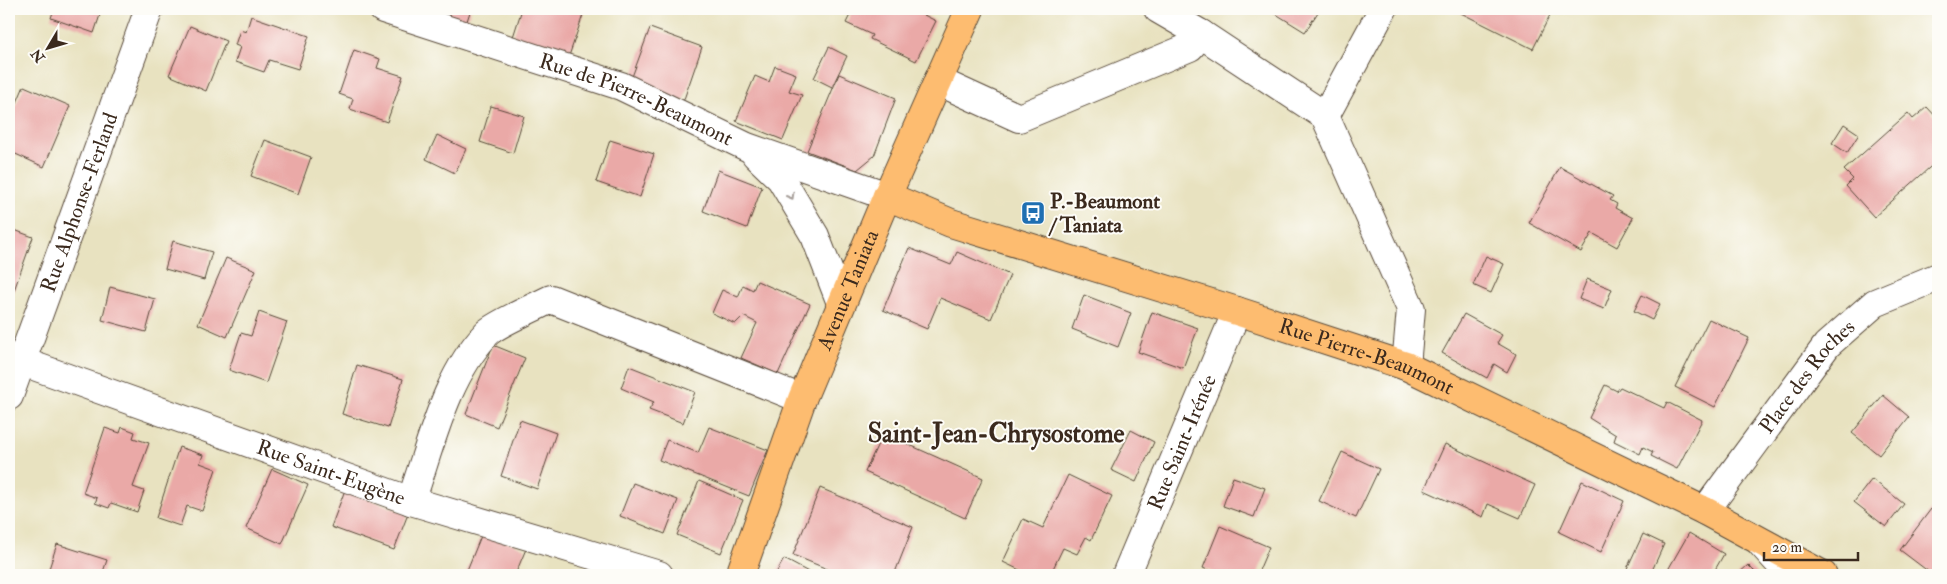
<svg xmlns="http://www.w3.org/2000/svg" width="1947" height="584" font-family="'IM FELL Double Pica',serif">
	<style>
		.building { fill: #eaa9a7 }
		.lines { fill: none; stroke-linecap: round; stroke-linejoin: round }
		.minor-casing { stroke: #554636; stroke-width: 30 }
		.major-casing { stroke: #554636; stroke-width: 30 }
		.minor { stroke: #fff; stroke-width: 28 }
		.major { stroke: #fdbc70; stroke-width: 28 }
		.oneway { stroke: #a79f9a }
		.labels { text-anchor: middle; stroke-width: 4; stroke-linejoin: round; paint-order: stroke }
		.street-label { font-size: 21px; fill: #3b2a1e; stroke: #fdfcf7 }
		.poi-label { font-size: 21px; font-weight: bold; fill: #3b2a1e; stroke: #fdfcf7; text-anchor: start }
		.district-label { font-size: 26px; font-weight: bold; fill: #3b2a1e; stroke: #fdfcf7 }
	</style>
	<rect width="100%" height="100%" fill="#fdfcf7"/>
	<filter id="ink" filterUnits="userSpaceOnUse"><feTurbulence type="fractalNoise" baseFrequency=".02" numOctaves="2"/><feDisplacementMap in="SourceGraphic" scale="10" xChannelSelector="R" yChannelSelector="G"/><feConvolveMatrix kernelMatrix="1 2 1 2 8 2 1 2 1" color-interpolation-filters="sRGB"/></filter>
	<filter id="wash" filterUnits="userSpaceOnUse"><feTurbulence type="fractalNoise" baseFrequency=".0096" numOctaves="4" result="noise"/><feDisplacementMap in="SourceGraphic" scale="20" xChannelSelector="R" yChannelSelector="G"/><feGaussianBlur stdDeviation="1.12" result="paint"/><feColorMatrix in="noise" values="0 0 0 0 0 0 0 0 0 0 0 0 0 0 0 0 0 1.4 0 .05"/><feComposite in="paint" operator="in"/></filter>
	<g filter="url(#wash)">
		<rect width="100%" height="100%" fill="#e8e2c0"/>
		<g id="blocks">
			<!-- building -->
			<path class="building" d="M54 9H102L94 33 51 18Z
				M423 9H471L466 24Z
				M522 9H585L569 56 513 37Z
				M853 9H912L936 21 916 61 870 39 872 35 846 23Z
				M1268 9H1320L1305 32Z
				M1453 9H1553L1533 49Z
				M251 16 309 36 298 69 269 60 264 72 235 62 240 47 235 45 240 30 246 32Z
				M190 26 226 41 206 91 169 75Z
				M650 28 702 47 682 105 629 85Z
				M829 47 847 56 832 87 814 78Z
				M354 50 380 59 377 68 403 76 387 122 350 109 353 99 339 94Z
				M775 66 796 74 789 91 802 95 783 140 736 121 755 76 769 82Z
				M839 74 896 98 874 156 857 170 807 151Z
				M24 86 70 106 44 167 9 151V121Z
				M491 106 524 116 513 153 480 142Z
				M1927 107 1938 119V160L1874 217 1846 186 1853 179 1844 170 1908 113 1913 119Z
				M1844 124 1859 134 1847 153 1832 143Z
				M437 135 466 149 455 173 426 159Z
				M265 140 311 157 298 194 251 176Z
				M610 140 654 154 640 197 596 182Z
				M1560 167 1613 196 1610 200 1617 204 1615 208 1633 218 1617 247 1592 233 1581 252 1529 223Z
				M718 170 762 187 747 228 703 211Z
				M9 228 33 237 12 296 9 295Z
				M173 241 212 252 204 280 165 269Z
				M909 248 951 265 957 252 1010 275 991 319 940 298 927 329 883 310Z
				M1486 256 1504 264 1491 293 1473 285Z
				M226 258 256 270 227 337 198 324Z
				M1587 279 1612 289 1604 309 1579 299Z
				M757 281 810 304 778 374 741 358 757 323 743 316 735 324 712 313 722 290 738 297 743 285 753 290Z
				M110 287 155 299 146 332 102 320Z
				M1084 295 1131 313 1118 347 1072 329Z
				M1642 295 1660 304 1652 320 1634 311Z
				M259 312 287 322 266 383 229 370 241 333 251 336Z
				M1152 312 1198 328 1183 368 1138 352Z
				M1464 314 1502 335 1497 343 1516 354 1507 372 1494 364 1487 378 1442 353Z
				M1709 319 1749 338 1715 407 1675 387Z
				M493 345 525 358 497 427 466 414Z
				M357 365 403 379 388 428 342 414Z
				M629 366 695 392 683 423 649 410 654 402 621 388Z
				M1605 385 1617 391 1620 387 1664 408 1667 402 1702 420 1677 469 1651 456 1653 452 1643 447 1640 454 1614 441 1616 435 1589 418Z
				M1883 395 1909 417 1879 455 1852 433Z
				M520 420 556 433 537 489 501 476Z
				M122 427 135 432 133 438 149 443 133 487 144 491 137 512 111 503 109 508 95 503 97 498 83 493 105 428 120 433Z
				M709 427 768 450 749 496 659 460 667 440 698 453Z
				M1131 430 1154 442 1136 482 1111 470Z
				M883 433 983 478 965 518 865 472Z
				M1445 444 1535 485 1520 518 1488 504 1483 517 1424 490Z
				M179 447 203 455 200 463 216 469 202 511 187 506 180 526 156 518Z
				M1342 452 1379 469 1356 518 1319 501Z
				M272 469 308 485 282 544 246 528Z
				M1068 475 1112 496 1091 540 1086 537 1077 554 1063 548 1050 575H1030L1003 562 1023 519 1043 528Z
				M1233 477 1265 488 1254 517 1223 506Z
				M1872 479 1904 504 1886 527 1854 502Z
				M699 481 743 500 721 553 677 535Z
				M1582 481 1624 501 1601 552 1559 532Z
				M633 483 678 500 665 534 620 516Z
				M820 488 913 527 894 575H842L793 555Z
				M345 490 408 514 394 550 331 527Z
				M1931 509 1938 514V569L1933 575 1900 550Z
				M1220 526 1269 547 1257 575H1219L1203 568Z
				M483 531 526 549 515 575H465Z
				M1689 533 1724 554 1712 575H1665Z
				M1643 534 1664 544 1650 575H1624Z
				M57 544 107 560 102 575H47Z
				M784 559 814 575H775Z
				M1748 565 1758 575H1737Z"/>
		</g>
	</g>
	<g filter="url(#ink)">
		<use href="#blocks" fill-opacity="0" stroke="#554636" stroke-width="1"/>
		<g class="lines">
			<defs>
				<g id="minor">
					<path id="s1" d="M383 9 621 86 747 147 887 196"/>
					<path d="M1158 9 1201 34 1325 116 1411 309 1406 366"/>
					<path d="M938 81 1019 118 1190 47 1201 34"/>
					<path d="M1325 116 1383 9"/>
					<path d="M756 155 781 179 815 236 841 303"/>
					<path id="s2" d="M9 357 411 501 659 575"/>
					<path id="s3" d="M9 396 149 9"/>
					<path d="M411 501C431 445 445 377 487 333 496 324 537 306 551 299L802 399"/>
					<path id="s4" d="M1705 511 1827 345 1875 303 1938 277"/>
					<path d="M1761 543 1790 575"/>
					<path id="s5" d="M1126 575 1237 311"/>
				</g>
				<g id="major">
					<path id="s6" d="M887 196 951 223 1237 311 1406 366 1705 511 1823 575"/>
					<path id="s7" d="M740 575 802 399 887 196 970 9"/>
				</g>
			</defs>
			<!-- minor casing -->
			<use href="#minor" class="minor-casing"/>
			<!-- major casing -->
			<use href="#major" class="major-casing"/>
			<!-- minor -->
			<use href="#minor" class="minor"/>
			<!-- major -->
			<use href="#major" class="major"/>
		</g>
		<!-- one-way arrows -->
		<defs><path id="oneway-chevron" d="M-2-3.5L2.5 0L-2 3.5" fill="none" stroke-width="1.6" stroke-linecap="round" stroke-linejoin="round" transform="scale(1.25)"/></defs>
		<use class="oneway" href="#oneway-chevron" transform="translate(791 196) rotate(60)"/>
	</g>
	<!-- icons -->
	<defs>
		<symbol id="bus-square" viewBox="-11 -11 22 22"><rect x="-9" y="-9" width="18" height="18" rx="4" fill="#1f6fb2" stroke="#fdfcf7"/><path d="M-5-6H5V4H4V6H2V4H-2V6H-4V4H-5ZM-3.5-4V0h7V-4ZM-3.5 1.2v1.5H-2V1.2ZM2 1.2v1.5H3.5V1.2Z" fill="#fff"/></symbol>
	</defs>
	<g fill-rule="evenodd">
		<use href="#bus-square" x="1019" y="199" width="28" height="28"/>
	</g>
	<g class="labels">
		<!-- street labels -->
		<g class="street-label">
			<text dy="7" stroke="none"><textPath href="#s1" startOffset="269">Rue de Pierre-Beaumont</textPath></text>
			<text dy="7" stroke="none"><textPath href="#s3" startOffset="206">Rue Alphonse-Ferland</textPath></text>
			<text dy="7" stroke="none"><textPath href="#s7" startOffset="305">Avenue Taniata</textPath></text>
			<text dy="7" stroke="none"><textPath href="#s6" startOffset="506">Rue Pierre-Beaumont</textPath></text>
			<text dy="7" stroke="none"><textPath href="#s4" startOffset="169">Place des Roches</textPath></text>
			<text dy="7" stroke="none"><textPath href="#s5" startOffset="144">Rue Saint-Irénée</textPath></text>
			<text dy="7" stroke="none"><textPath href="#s2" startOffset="342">Rue Saint-Eugène</textPath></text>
		</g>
		<!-- poi labels -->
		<g class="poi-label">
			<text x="1050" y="208">P.-Beaumont<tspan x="1050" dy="24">/ Taniata</tspan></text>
		</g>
		<!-- district labels -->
		<g class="district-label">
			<text x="996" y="442">Saint-Jean-Chrysostome</text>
		</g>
	</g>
	<!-- margin -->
	<rect width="1947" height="584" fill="none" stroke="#fdfcf7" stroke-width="30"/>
	<!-- north arrow -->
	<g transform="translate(48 48) rotate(232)" stroke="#fdfcf7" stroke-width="4" paint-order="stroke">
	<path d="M0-4L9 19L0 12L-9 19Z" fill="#3b2a1e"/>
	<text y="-8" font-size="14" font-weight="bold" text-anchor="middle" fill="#3b2a1e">N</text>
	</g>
	<!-- scale -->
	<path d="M1764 552v8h94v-8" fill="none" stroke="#3b2a1e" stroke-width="2.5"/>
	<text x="1772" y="552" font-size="15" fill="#3b2a1e" stroke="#fdfcf7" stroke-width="4" paint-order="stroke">20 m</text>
</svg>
